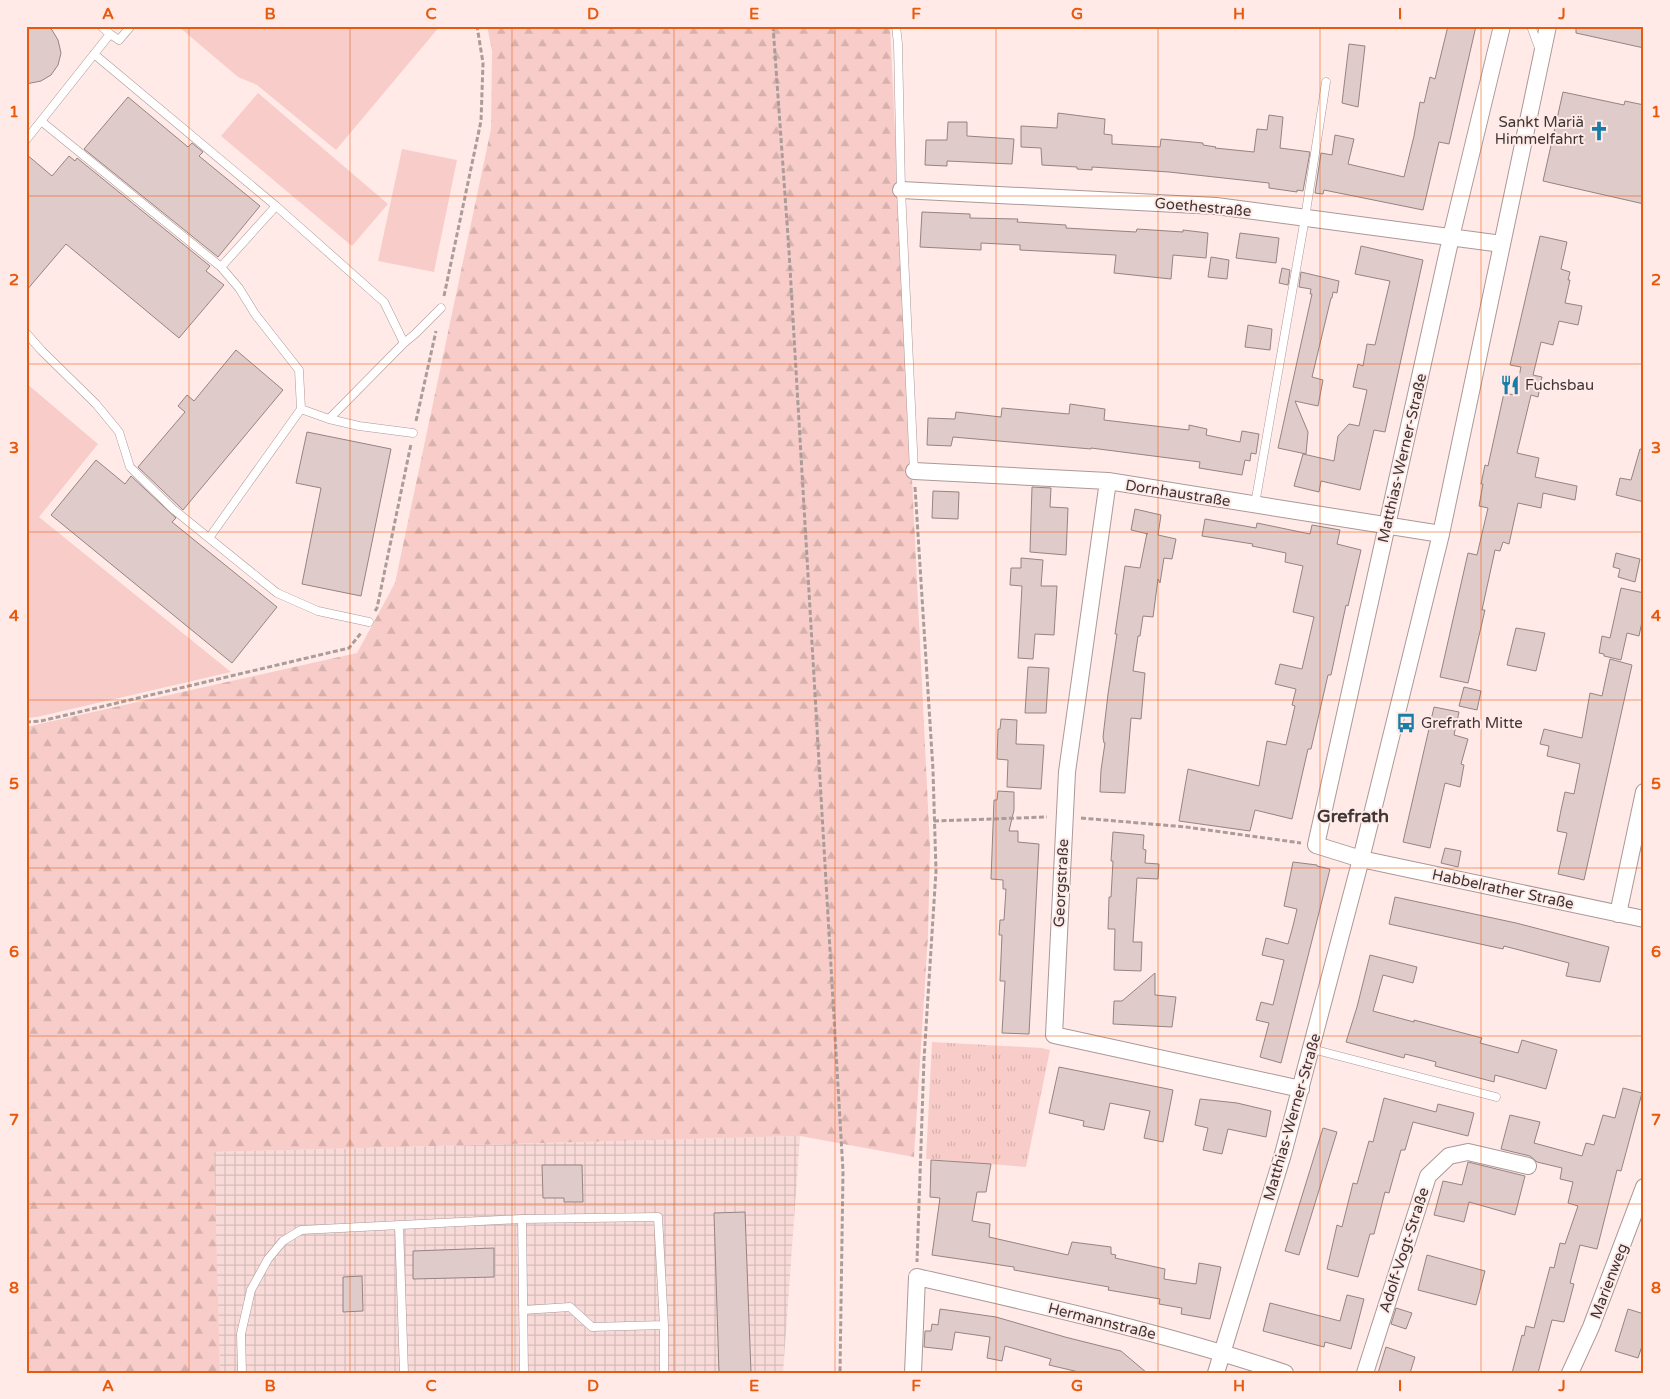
<svg xmlns="http://www.w3.org/2000/svg" width="1670" height="1399" font-family="'Varela Round',sans-serif">
	<style>
		.industrial { fill: url(#industrial-grid) }
		.grass { fill: #f8cdc9 }
		.forest { fill: url(#forest-firs) }
		.park { fill: url(#park-tufts) }
		.building { fill: #dfcbc9; stroke: #968382 }
		.lines { fill: none; stroke-linecap: round; stroke-linejoin: round }
		.lane-casing { stroke: #ac9897; stroke-width: 9 }
		.street-casing { stroke: #ac9897; stroke-width: 18 }
		.path { stroke: #ab9c9a; stroke-width: 3; stroke-dasharray: 5 2.5; stroke-linecap: butt }
		.lane { stroke: #fff; stroke-width: 8 }
		.street { stroke: #fff; stroke-width: 16 }
		.grid { fill: none; stroke: #e8590c; stroke-width: 1; stroke-opacity: 0.55 }
		.labels { text-anchor: middle; stroke-width: 4; stroke-linejoin: round; paint-order: stroke }
		.poi-label { font-size: 15px; fill: #3e3635; stroke: #ffeae8; text-anchor: start }
		.street-label { font-size: 15px; fill: #3e3635; stroke: #ffeae8 }
		.quarter-label { font-size: 18px; font-weight: bold; fill: #3e3635; stroke: #ffeae8 }
		.neatline { fill: none; stroke: #e8590c; stroke-width: 2 }
		.grid-label { font-size: 16px; text-anchor: middle; font-weight: bold; fill: #e8590c }
	</style>
	<defs>
		<pattern id="industrial-grid" width="8" height="8" patternUnits="userSpaceOnUse" patternTransform="scale(1.25)"><rect width="8" height="8" fill="#f8dbd8"/><path d="M0 4h8M4 0v8" fill="none" stroke="#d6bdba"/></pattern>
		<pattern id="forest-firs" width="22" height="20" patternUnits="userSpaceOnUse" patternTransform="scale(1.25)"><rect width="22" height="20" fill="#f8cdc9"/><path d="M5 1l3.5 6h-7zM16 11l3.5 6h-7z" fill="#d6b1ad"/></pattern>
		<pattern id="park-tufts" width="24" height="20" patternUnits="userSpaceOnUse" patternTransform="scale(1.25)"><rect width="24" height="20" fill="#f8cdc9"/><path d="M3 7l-1-3M5 7V3M7 7l1-3M15 17l-1-3M17 17v-4M19 17l1-3" fill="none" stroke="#d6b1ad"/></pattern>
	</defs>
	<rect width="100%" height="100%" fill="#ffeae8"/>
	<!-- industrial -->
	<path class="industrial" d="M800 1136 783 1373H220L213 1152Z"/>
	<!-- grass -->
	<path class="grass" d="M178 26H440L336 150 257 85 238 77Z
		M258 93 388 204 352 246 221 136Z
		M402 149 457 160 434 272 378 261Z
		M26 383 98 444 39 517 231 672 37 717 26 718Z"/>
	<!-- forest -->
	<path class="forest" d="M487 26H890L930 848 928 935 914 1157 800 1136 214 1152 220 1373H26V727L357 653 395 583 491 129 492 51Z"/>
	<!-- park -->
	<path class="park" d="M932 1042 1042 1048 1050 1050 1026 1167 926 1159Z"/>
	<!-- building -->
	<path class="building" d="M26 26H47L52 30 58 40 61 53 58 65 51 75 41 81 26 84Z
		M1448 26H1476L1449 144 1439 142 1423 210 1324 190 1323 194 1315 193 1321 153 1332 155 1335 135 1354 139 1348 164 1404 177 1414 136 1420 102 1424 103 1430 77 1435 79Z
		M1576 26H1644V48L1576 33Z
		M1349 44 1365 46 1358 107 1342 103Z
		M1563 92 1624 105 1625 101 1644 105V204L1543 181Z
		M128 97 188 147 192 143 203 152 199 156 260 206 218 257 84 149Z
		M1058 113 1105 119 1104 134 1112 135V144L1160 147 1161 139 1203 143V145L1216 147 1215 148 1254 152 1257 129 1267 130 1269 115 1283 117 1280 148 1310 152 1303 191 1297 190V192L1269 188V183L1169 172 1092 167V170L1077 169V167L1042 165 1041 148 1021 147V126L1057 128Z
		M948 122H967V136L1014 139 1012 164 947 161V166L925 165 926 140H947Z
		M26 154 52 176 69 156 75 161 77 158 210 266 206 271 224 285 179 338 66 244 26 291Z
		M922 212 970 214V218L1018 219 1017 222 1066 225V228L1136 232 1137 229 1183 232V230L1208 233 1206 258 1173 255 1171 279 1114 273 1116 255 1020 250V245L981 243V250L920 247Z
		M1240 233 1279 238 1276 263 1236 258Z
		M1540 236 1567 242 1561 269 1570 272 1568 280H1570L1565 303 1582 306 1578 325 1559 321 1553 345 1541 342 1533 375 1542 377 1538 397 1531 395 1517 453 1539 458 1535 477 1577 486 1575 500 1543 493 1541 508 1518 503 1509 544 1503 542 1500 551 1495 550 1482 610H1485L1468 683 1440 677 1468 553 1477 555 1488 508 1479 506 1483 484H1481L1485 465 1488 466 1504 393 1515 395 1521 367 1510 365Z
		M1361 246 1423 260 1385 432 1374 430 1360 490 1321 481 1319 492 1294 486 1303 454 1334 461 1338 436 1349 424 1359 426 1367 390 1353 387 1358 364 1363 366 1367 344 1375 345 1390 281 1355 274Z
		M1211 257 1229 260 1227 279 1208 277Z
		M1282 268 1290 270 1288 285 1279 283Z
		M1301 272 1339 281 1337 293 1333 292 1332 298H1331L1312 377 1323 380 1318 406 1295 401 1308 432 1306 454 1278 448 1312 294H1310L1311 289 1299 287Z
		M1248 325 1272 329 1270 350 1245 347Z
		M236 350 283 390 183 510 138 467 185 412 178 406 187 395 194 401Z
		M1070 404 1105 409 1104 420 1189 430V425L1207 429 1206 435 1240 442 1242 431 1259 434 1256 454 1251 453 1250 461 1245 460 1242 475 1199 468 1200 462 1091 448V449L953 437 951 446 927 445 928 418 955 419 956 412 1001 417 1002 408 1069 414Z
		M307 432 391 449 361 596 302 584 321 488 296 483Z
		M1640 449 1644 450V502L1616 495 1620 478 1631 480Z
		M96 460 125 484 131 476 176 518 172 522 277 607 232 663 51 515Z
		M1032 487 1051 488 1050 507 1068 508 1066 555 1030 552Z
		M933 491 959 492 958 519 932 518Z
		M1135 509 1161 515 1158 535 1176 539 1172 559 1164 558 1160 583 1158 579 1153 617 1143 616 1140 636H1138L1133 671 1145 673 1141 719 1131 718 1125 793 1100 792 1101 770 1105 743H1104L1103 737 1108 694 1117 634H1115L1125 566 1140 568 1147 533 1148 534 1131 530Z
		M1205 519 1256 528 1257 523 1310 534 1312 525 1340 530 1337 544 1361 550 1348 606 1346 605 1331 675H1328L1311 749H1308L1292 819 1255 810 1250 831 1179 821 1188 769 1259 786 1267 741 1286 745 1295 706 1292 705 1296 689 1275 684 1280 664 1302 669 1314 617 1293 612 1303 566 1285 562 1286 553 1252 546 1253 544 1202 536Z
		M1616 553 1640 559 1635 582 1618 577 1620 569 1613 567Z
		M1021 558 1043 560 1041 586H1057L1054 635 1035 634 1033 659 1018 658 1022 586 1010 585 1011 568H1021Z
		M1621 588 1644 593V612L1639 636 1627 633 1621 660 1604 656V654L1599 653 1602 636 1610 638Z
		M1516 628 1545 633 1536 671 1507 665Z
		M1610 659 1632 665 1584 880 1558 874 1567 833 1557 831 1561 810 1565 792 1574 794 1580 764 1547 756 1549 746 1540 744 1544 729 1582 738 1590 693 1602 696Z
		M1028 667 1049 668 1046 713H1025Z
		M1464 687 1481 691 1477 710 1459 706Z
		M1434 707 1459 712 1454 735 1468 739 1461 764 1464 765 1460 787 1445 783 1430 848 1403 842Z
		M1001 719 1017 720 1016 744 1044 745 1041 789 1007 787 1008 760 997 759 998 729H1000Z
		M998 791 1014 792V810L1009 831H1018V842L1039 844 1029 1034 1002 1033 1005 981H1000L1002 935H999L1000 920H1004L1006 889H1003V880L991 879 994 800H997Z
		M1113 832 1144 835 1143 849 1146 850 1145 863 1159 864 1158 879 1137 878 1133 942H1142L1141 971 1114 970 1115 929H1108L1109 897H1111L1113 861H1111Z
		M1445 848 1461 851 1458 867 1441 863Z
		M1293 862 1317 865V866L1330 869 1281 1063 1260 1057 1269 1023 1256 1020 1261 1002 1273 1005 1284 960 1262 955 1266 938 1288 944 1293 926 1297 909 1284 906Z
		M1395 897 1516 923 1609 947 1600 982 1566 976 1569 963 1504 946 1503 949 1389 924Z
		M1370 955 1417 967 1413 983 1383 975 1373 1011 1414 1022V1020L1482 1038 1480 1043 1518 1053 1522 1040 1557 1050 1546 1089 1495 1075 1494 1082 1435 1066 1436 1062 1421 1058 1405 1054 1404 1058 1346 1042 1357 1007Z
		M1155 973V995L1176 997 1172 1027 1113 1024 1114 1001H1122Z
		M1059 1067 1173 1090 1163 1142 1144 1138 1150 1111 1110 1103 1104 1130 1083 1126 1084 1121 1049 1113Z
		M1623 1088 1642 1093 1621 1171 1617 1170 1597 1249 1580 1245 1570 1283 1574 1284 1564 1322 1552 1320 1538 1373H1512L1522 1335 1524 1336 1526 1326 1534 1328 1550 1267 1554 1268 1560 1243 1565 1244 1578 1206 1568 1203 1573 1182 1560 1179 1562 1168 1537 1162 1530 1156 1501 1149 1510 1115 1540 1122 1534 1143 1582 1156 1586 1143 1594 1145 1603 1115 1615 1118Z
		M1384 1098 1436 1112 1438 1104 1474 1113 1468 1136 1413 1122 1405 1150H1401L1389 1193 1385 1192 1374 1234H1370L1358 1277 1327 1269 1337 1225 1342 1227 1353 1183 1357 1184 1369 1141 1373 1142Z
		M1200 1099 1237 1103 1271 1111 1266 1137 1228 1129 1222 1154 1203 1150 1208 1128 1195 1125Z
		M1323 1128 1337 1132 1299 1255 1285 1251Z
		M931 1160 991 1164 986 1192H977L972 1221 990 1224 989 1237 1068 1255 1072 1242 1111 1247V1254L1116 1255 1115 1258 1165 1269 1164 1279 1196 1284 1199 1263 1221 1267 1210 1319 1181 1314 1182 1308 1159 1304 1160 1299 1108 1290 1109 1287 1014 1270V1267L932 1255 940 1198 930 1197Z
		M1468 1162 1525 1176 1515 1215 1469 1202 1464 1222 1434 1215 1443 1181 1462 1185Z
		M542 1165H582L583 1202H564V1198H543Z
		M745 1212 751 1373H719L714 1213Z
		M494 1248V1277L413 1279V1251Z
		M1427 1255 1485 1271 1476 1305 1418 1290Z
		M362 1276 363 1311 343 1312V1277Z
		M1347 1295 1364 1299 1351 1349 1325 1342 1324 1347 1263 1331 1270 1303 1340 1321Z
		M1396 1308 1412 1313 1406 1329 1391 1324Z
		M940 1309 996 1317 1065 1337 1121 1351 1147 1373H1083L1049 1365 1051 1359 1005 1346 1002 1361 987 1358 990 1337 955 1332 952 1350 924 1347 925 1331H931L932 1324 938 1325Z
		M1628 1309 1644 1314V1340L1638 1358 1615 1351Z
		M1386 1347 1415 1357 1410 1373H1378Z"/>
	<g class="lines">
		<defs>
			<path id="lane" d="M896 26 898 44 901 190 914 471
				M1531 26 1539 48
				M110 34 119 40 131 26
				M94 54 276 206 221 267
				M41 121 221 267 239 288 255 314 299 370 301 409
				M26 140 110 34 101 26
				M276 206 384 302 404 343
				M26 333 42 351 96 404 119 432 130 467 173 509 277 593 318 611 369 622
				M413 433 359 426 329 419 404 343 415 334 441 308
				M1255 504 1305 218 1326 82
				M209 538 301 409 329 419
				M1312 1049 1496 1097
				M522 1219 524 1373
				M399 1225 404 1373
				M523 1310 570 1307 592 1327 664 1325
				M242 1373 241 1334 251 1290 268 1259 283 1241 301 1230 522 1219 658 1217 664 1325V1373"/>
			<path id="street" d="M1502 26 1451 237 1316 845 1361 859 1644 919
				M901 190 1216 206 1502 244
				M914 471 1108 481 1441 534
				M1108 481 1067 772 1054 1035 1301 1089
				M1618 914 1644 792
				M913 1373 917 1277C1041 1305 1165 1333 1285 1373
				M1216 1373 1283 1154 1361 859 1441 534 1548 26
				M1365 1373 1428 1176 1449 1156 1468 1152 1528 1166
				M1570 1373 1591 1327 1644 1187"/>
		</defs>
		<!-- lane casing -->
		<use href="#lane" class="lane-casing"/>
		<!-- street casing -->
		<use href="#street" class="street-casing"/>
		<!-- path -->
		<path class="path" d="M773 26 789 251 843 1171 840 1373
			M444 296 481 121 483 63 477 26
			M416 421 436 331
			M915 487 933 770 936 871 924 1059 917 1262
			M375 611 377 608 411 444
			M26 722 41 721 349 648 361 633
			M1081 818 1186 827 1301 843
			M934 821 1047 817"/>
		<!-- lane -->
		<use href="#lane" class="lane"/>
		<!-- street -->
		<use href="#street" class="street"/>
	</g>
	<!-- grid -->
	<path class="grid" d="M189 26V1373M350 26V1373M512 26V1373M674 26V1373M835 26V1373M996 26V1373M1158 26V1373M1320 26V1373M1481 26V1373M26 196H1644M26 364H1644M26 532H1644M26 700H1644M26 868H1644M26 1036H1644M26 1204H1644"/>
	<!-- icons -->
	<defs>
		<symbol id="church-bare" viewBox="-9 -9 18 18"><path d="M-1.2-6h2.4v3.5h3.3v2.4h-3.3V6h-2.4V-.1h-3.3v-2.4h3.3Z" fill="#1a7da8" stroke="#ffeae8" stroke-width="2.5" paint-order="stroke"/></symbol>
		<symbol id="restaurant-bare" viewBox="-9 -9 18 18"><path d="M-5-6h1v4h1v-4h1v4h1v-4h1v5L-1.5 .5V6h-2V.5L-5-1ZM5-6V6H3V1.5H1.5Q1.5-4 5-6Z" fill="#1a7da8" stroke="#ffeae8" stroke-width="2.5" paint-order="stroke"/></symbol>
		<symbol id="bus-bare" viewBox="-9 -9 18 18"><path d="M-5-6H5V4H4V6H2V4H-2V6H-4V4H-5ZM-3.5-4V0h7V-4ZM-3.5 1.2v1.5H-2V1.2ZM2 1.2v1.5H3.5V1.2Z" fill="#1a7da8" stroke="#ffeae8" stroke-width="2.5" paint-order="stroke"/></symbol>
	</defs>
	<g fill-rule="evenodd">
		<use href="#church-bare" x="1585" y="117" width="28" height="28"/>
		<use href="#restaurant-bare" x="1496" y="371" width="28" height="28"/>
		<use href="#bus-bare" x="1392" y="709" width="28" height="28"/>
	</g>
	<g class="labels">
		<!-- poi labels -->
		<g class="poi-label">
			<text x="1584" y="127" text-anchor="end">Sankt Mariä<tspan x="1584" dy="17">Himmelfahrt</tspan></text>
			<text x="1525" y="390">Fuchsbau</text>
			<text x="1421" y="728">Grefrath Mitte</text>
		</g>
		<!-- street labels -->
		<g class="street-label">
			<text transform="translate(1203 207) rotate(5)" y="5">Goethestraße</text>
			<text transform="translate(1402 458) rotate(-77)" y="5">Matthias-Werner-Straße</text>
			<text transform="translate(1178 493) rotate(9)" y="5">Dornhaustraße</text>
			<text transform="translate(1061 883) rotate(-87)" y="5">Georgstraße</text>
			<text transform="translate(1503 889) rotate(12)" y="5">Habbelrather Straße</text>
			<text transform="translate(1292 1117) rotate(-74)" y="5">Matthias-Werner-Straße</text>
			<text transform="translate(1404 1250) rotate(-72)" y="5">Adolf-Vogt-Straße</text>
			<text transform="translate(1609 1281) rotate(-69)" y="5">Marienweg</text>
			<text transform="translate(1102 1321) rotate(14)" y="5">Hermannstraße</text>
		</g>
		<!-- quarter labels -->
		<g class="quarter-label">
			<text x="1353" y="822">Grefrath</text>
		</g>
	</g>
	<!-- border -->
	<rect width="1670" height="1399" fill="none" stroke="#ffeae8" stroke-width="55"/>
	<rect x="28" y="28" width="1614" height="1344" class="neatline"/>
	<g class="grid-label">
		<text x="108" y="19">A</text>
		<text x="270" y="19">B</text>
		<text x="431" y="19">C</text>
		<text x="593" y="19">D</text>
		<text x="754" y="19">E</text>
		<text x="916" y="19">F</text>
		<text x="1077" y="19">G</text>
		<text x="1239" y="19">H</text>
		<text x="1400" y="19">I</text>
		<text x="1562" y="19">J</text>
		<text x="14" y="117">1</text>
		<text x="1656" y="117">1</text>
		<text x="14" y="285">2</text>
		<text x="1656" y="285">2</text>
		<text x="14" y="453">3</text>
		<text x="1656" y="453">3</text>
		<text x="14" y="621">4</text>
		<text x="1656" y="621">4</text>
		<text x="14" y="789">5</text>
		<text x="1656" y="789">5</text>
		<text x="14" y="957">6</text>
		<text x="1656" y="957">6</text>
		<text x="14" y="1125">7</text>
		<text x="1656" y="1125">7</text>
		<text x="14" y="1293">8</text>
		<text x="1656" y="1293">8</text>
		<text x="108" y="1391">A</text>
		<text x="270" y="1391">B</text>
		<text x="431" y="1391">C</text>
		<text x="593" y="1391">D</text>
		<text x="754" y="1391">E</text>
		<text x="916" y="1391">F</text>
		<text x="1077" y="1391">G</text>
		<text x="1239" y="1391">H</text>
		<text x="1400" y="1391">I</text>
		<text x="1562" y="1391">J</text>
	</g>
</svg>
